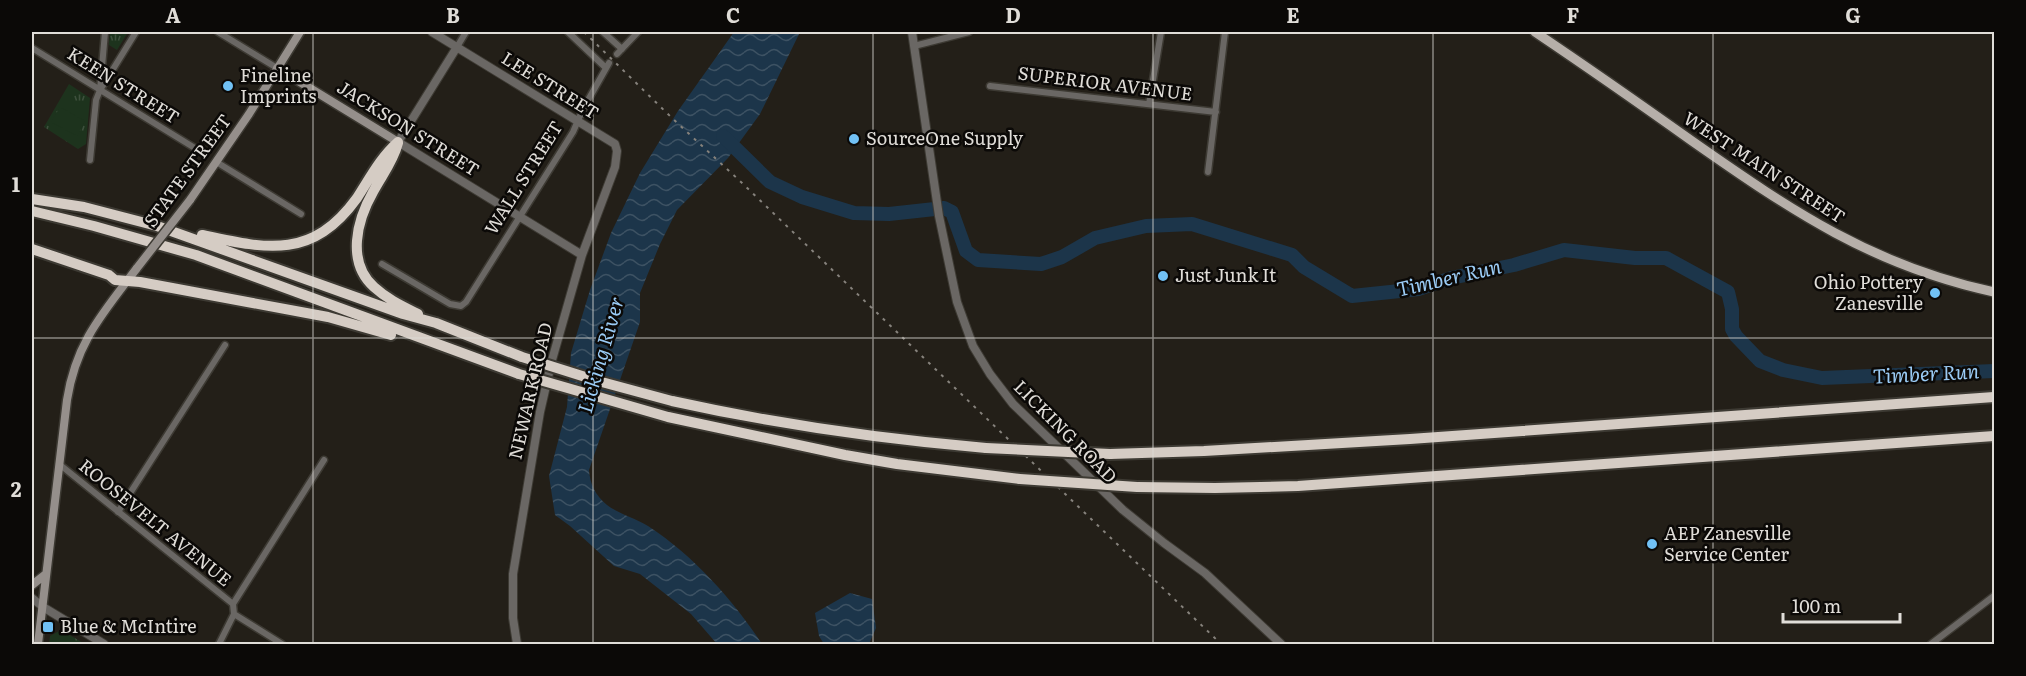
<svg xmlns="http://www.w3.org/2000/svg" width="2026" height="676" font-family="Literata,serif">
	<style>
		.park { fill: url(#park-tufts) }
		.garden { fill: #1d331d }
		.water { fill: url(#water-waves) }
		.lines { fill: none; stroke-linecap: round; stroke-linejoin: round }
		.river { stroke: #1c354a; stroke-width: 14 }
		.minor-casing { stroke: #3d3a33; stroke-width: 9 }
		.tertiary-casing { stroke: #3d3a33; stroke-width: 10 }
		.secondary-casing { stroke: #3d3a33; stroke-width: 11 }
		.primary-casing { stroke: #3d3a33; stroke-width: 12 }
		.motorway-casing { stroke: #3d3a33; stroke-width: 14 }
		.minor { stroke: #6a6764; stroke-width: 6 }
		.tertiary { stroke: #6a6764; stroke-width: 8 }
		.secondary { stroke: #958f8b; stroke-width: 8 }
		.primary { stroke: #b6afa9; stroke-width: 9 }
		.motorway { stroke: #d5ccc4; stroke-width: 10 }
		.rail { stroke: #86827c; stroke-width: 2; stroke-dasharray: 3 6; stroke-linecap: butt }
		.secondary-bridge-casing { stroke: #3d3a33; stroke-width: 11; stroke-linecap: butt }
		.motorway-bridge-casing { stroke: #3d3a33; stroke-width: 14; stroke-linecap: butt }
		.secondary-bridge { stroke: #958f8b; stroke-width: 8 }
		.motorway-bridge { stroke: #d5ccc4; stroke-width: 10 }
		.grid { fill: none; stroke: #e0ddd8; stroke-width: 1.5; stroke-opacity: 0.55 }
		.poi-dot { fill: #71c1f5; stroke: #0b0907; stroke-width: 2 }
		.labels { text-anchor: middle; stroke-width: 5; stroke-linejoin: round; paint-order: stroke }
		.poi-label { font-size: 18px; fill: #e0ddd8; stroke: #0b0907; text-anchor: start }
		.street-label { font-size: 18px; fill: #e0ddd8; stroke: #0b0907 }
		.water-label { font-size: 20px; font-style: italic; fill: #9acbf5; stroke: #0b0907 }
		.neatline { fill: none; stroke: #e0ddd8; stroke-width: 2 }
		.grid-label { font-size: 20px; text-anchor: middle; font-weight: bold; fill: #e0ddd8 }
	</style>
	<defs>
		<pattern id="park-tufts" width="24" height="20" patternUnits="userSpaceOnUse" patternTransform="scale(1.5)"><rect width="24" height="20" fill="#1d331d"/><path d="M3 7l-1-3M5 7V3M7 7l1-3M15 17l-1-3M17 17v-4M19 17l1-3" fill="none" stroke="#3e503d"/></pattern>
		<pattern id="water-waves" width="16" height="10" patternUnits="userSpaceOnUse" patternTransform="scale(1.5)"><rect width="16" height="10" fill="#1c354a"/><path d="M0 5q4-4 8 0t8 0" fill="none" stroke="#3d5263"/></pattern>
	</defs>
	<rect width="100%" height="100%" fill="#231f18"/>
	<!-- park -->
	<path class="park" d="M110 32H128L117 50 109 45Z
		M69 84 90 98 86 144 78 149 44 127Z
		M61 630 85 644H49L50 636Z"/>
	<!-- garden -->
	<path class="garden" d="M60 107 85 121 77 136 51 122Z"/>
	<!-- water -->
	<path class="water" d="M734 32H800L760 114 728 158 677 210 660 244 640 293V322L589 470C590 484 595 495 607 505 619 514 635 518 648 526 694 556 732 599 762 644H717L691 614 640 574 614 566 570 526 555 515 549 476 567 407 571 353 590 290 611 233 640 173 678 111Z
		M850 593 872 599 876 628 869 644H824L819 636 815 613Z"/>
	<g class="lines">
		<!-- river -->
		<path class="river" d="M723 136 770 182 802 197 854 213 889 214 944 208 952 212 966 251 978 260 1041 264 1062 257 1095 238 1146 226 1192 224 1292 255 1304 267 1352 296 1419 289 1451 278 1514 265 1564 250 1635 258H1666L1728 292 1732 309V329L1736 336 1760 361 1783 370 1822 378 1994 371"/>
		<defs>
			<path id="minor" d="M218 32 277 68
				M568 32 606 68
				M603 32 622 49
				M914 46 969 32
				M457 47 466 32
				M32 48 198 150
				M617 54 638 32
				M990 86 1216 112
				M102 87 136 32
				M1149 104 1161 32
				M90 160 96 100 100 90 105 32
				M218 163 301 214
				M1208 172 1225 32
				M382 264 450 304 461 306 466 302 573 132 583 109 609 63
				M59 464 233 604
				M118 512 225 345
				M234 614 282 644
				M219 644 234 614 233 604 324 460
				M1931 644 1994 596"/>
			<path id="tertiary" d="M432 32 615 144 617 151 615 167 582 255 552 360 540 412 513 574V618L517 644
				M912 32 939 216 957 302 973 346 990 374 1013 404 1123 510 1164 543 1205 573 1281 644
				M457 47 398 142 582 255
				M32 598 43 607 104 644"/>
			<path id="secondary" d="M277 68 398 142
				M190 200 249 114 300 32
				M32 585 46 574
				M38 644 67 400C76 342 103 313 137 268"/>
			<path id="primary" d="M1535 32C1587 67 1640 104 1692 141 1792 211 1873 266 1994 292"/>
			<path id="motorway" d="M398 143C393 162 382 175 373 192 357 220 346 262 374 287 387 299 402 306 418 314
				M32 199 84 207 157 226 403 314 436 323 522 357
				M32 211 94 226 196 255 519 374
				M202 235C267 249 312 260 357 198 370 178 380 158 398 142
				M32 249 109 275 115 280 140 282 328 317 391 335
				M672 401C776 424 880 439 986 448
				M668 417 845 455 897 464 1020 479
				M1110 454 1204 451 1410 439 1994 397
				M1137 487 1215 488 1298 486 1994 436"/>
		</defs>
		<!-- minor casing -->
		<use href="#minor" class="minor-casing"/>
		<!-- tertiary casing -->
		<use href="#tertiary" class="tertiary-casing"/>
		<!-- secondary casing -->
		<use href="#secondary" class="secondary-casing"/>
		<!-- primary casing -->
		<use href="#primary" class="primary-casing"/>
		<!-- motorway casing -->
		<use href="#motorway" class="motorway-casing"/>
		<!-- minor -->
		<use href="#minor" class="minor"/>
		<!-- tertiary -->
		<use href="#tertiary" class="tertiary"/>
		<!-- secondary -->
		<use href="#secondary" class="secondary"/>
		<!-- primary -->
		<use href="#primary" class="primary"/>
		<!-- motorway -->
		<use href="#motorway" class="motorway"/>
		<!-- rail -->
		<path class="rail" d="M584 32 673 119 741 182 1221 644"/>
		<defs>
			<path id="secondary-bridge" d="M137 268 190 200"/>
			<path id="motorway-bridge" d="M522 357 598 381 672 401
				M519 374 668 417
				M986 448 1110 454
				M1020 479 1137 487"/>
		</defs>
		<!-- secondary-bridge casing -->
		<use href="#secondary-bridge" class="secondary-bridge-casing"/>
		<!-- motorway-bridge casing -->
		<use href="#motorway-bridge" class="motorway-bridge-casing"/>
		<!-- secondary-bridge -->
		<use href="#secondary-bridge" class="secondary-bridge"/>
		<!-- motorway-bridge -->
		<use href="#motorway-bridge" class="motorway-bridge"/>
	</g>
	<!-- grid -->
	<path class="grid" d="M313 32V644M593 32V644M873 32V644M1153 32V644M1433 32V644M1713 32V644M32 338H1994"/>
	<!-- markers -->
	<g class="poi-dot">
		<circle cx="228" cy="86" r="6"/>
		<circle cx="854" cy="139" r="6"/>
		<circle cx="1163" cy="276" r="6"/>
		<circle cx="1935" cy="293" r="6"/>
		<circle cx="1652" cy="544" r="6"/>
		<rect x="42" y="621" width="12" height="12" rx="3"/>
	</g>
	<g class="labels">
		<!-- poi labels -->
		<g class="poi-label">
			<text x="240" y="82">Fineline<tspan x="240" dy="21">Imprints</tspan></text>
			<text x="866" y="145">SourceOne Supply</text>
			<text x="1175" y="282">Just Junk It</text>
			<text x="1923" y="289" text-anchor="end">Ohio Pottery<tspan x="1923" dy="21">Zanesville</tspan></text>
			<text x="1664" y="540">AEP Zanesville<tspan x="1664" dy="21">Service Center</tspan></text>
			<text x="60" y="633">Blue &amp; McIntire</text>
		</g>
		<!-- street labels -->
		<g class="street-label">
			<text transform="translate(1105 84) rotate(7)" y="6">SUPERIOR AVENUE</text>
			<text transform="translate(123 86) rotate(32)" y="6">KEEN STREET</text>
			<text transform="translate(550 86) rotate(32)" y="6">LEE STREET</text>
			<text transform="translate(408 129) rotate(32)" y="6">JACKSON STREET</text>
			<text transform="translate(1764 168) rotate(33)" y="6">WEST MAIN STREET</text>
			<text transform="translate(188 171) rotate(-54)" y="6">STATE STREET</text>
			<text transform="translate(524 178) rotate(-58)" y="6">WALL STREET</text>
			<text transform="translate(531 391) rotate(-77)" y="6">NEWARK ROAD</text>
			<text transform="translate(1065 432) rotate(45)" y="6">LICKING ROAD</text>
			<text transform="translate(155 523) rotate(39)" y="6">ROOSEVELT AVENUE</text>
		</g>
		<!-- water labels -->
		<g class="water-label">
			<text transform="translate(1449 278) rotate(-13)" y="7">Timber Run</text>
			<text transform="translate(601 355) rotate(-74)" y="7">Licking River</text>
			<text transform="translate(1926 374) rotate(-3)" y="7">Timber Run</text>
		</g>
	</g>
	<!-- border -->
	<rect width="2026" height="676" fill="none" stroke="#0b0907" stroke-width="66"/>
	<!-- scale -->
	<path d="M1783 613v9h117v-9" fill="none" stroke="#e0ddd8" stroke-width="3"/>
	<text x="1792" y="613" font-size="18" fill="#e0ddd8" stroke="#0b0907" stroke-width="4.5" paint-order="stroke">100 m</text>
	<rect x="33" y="33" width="1960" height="610" class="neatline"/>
	<g class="grid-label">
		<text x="173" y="23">A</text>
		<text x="453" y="23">B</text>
		<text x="733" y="23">C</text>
		<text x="1013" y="23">D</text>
		<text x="1293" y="23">E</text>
		<text x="1573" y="23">F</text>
		<text x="1853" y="23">G</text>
		<text x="16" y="192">1</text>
		<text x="16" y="497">2</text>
	</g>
</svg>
